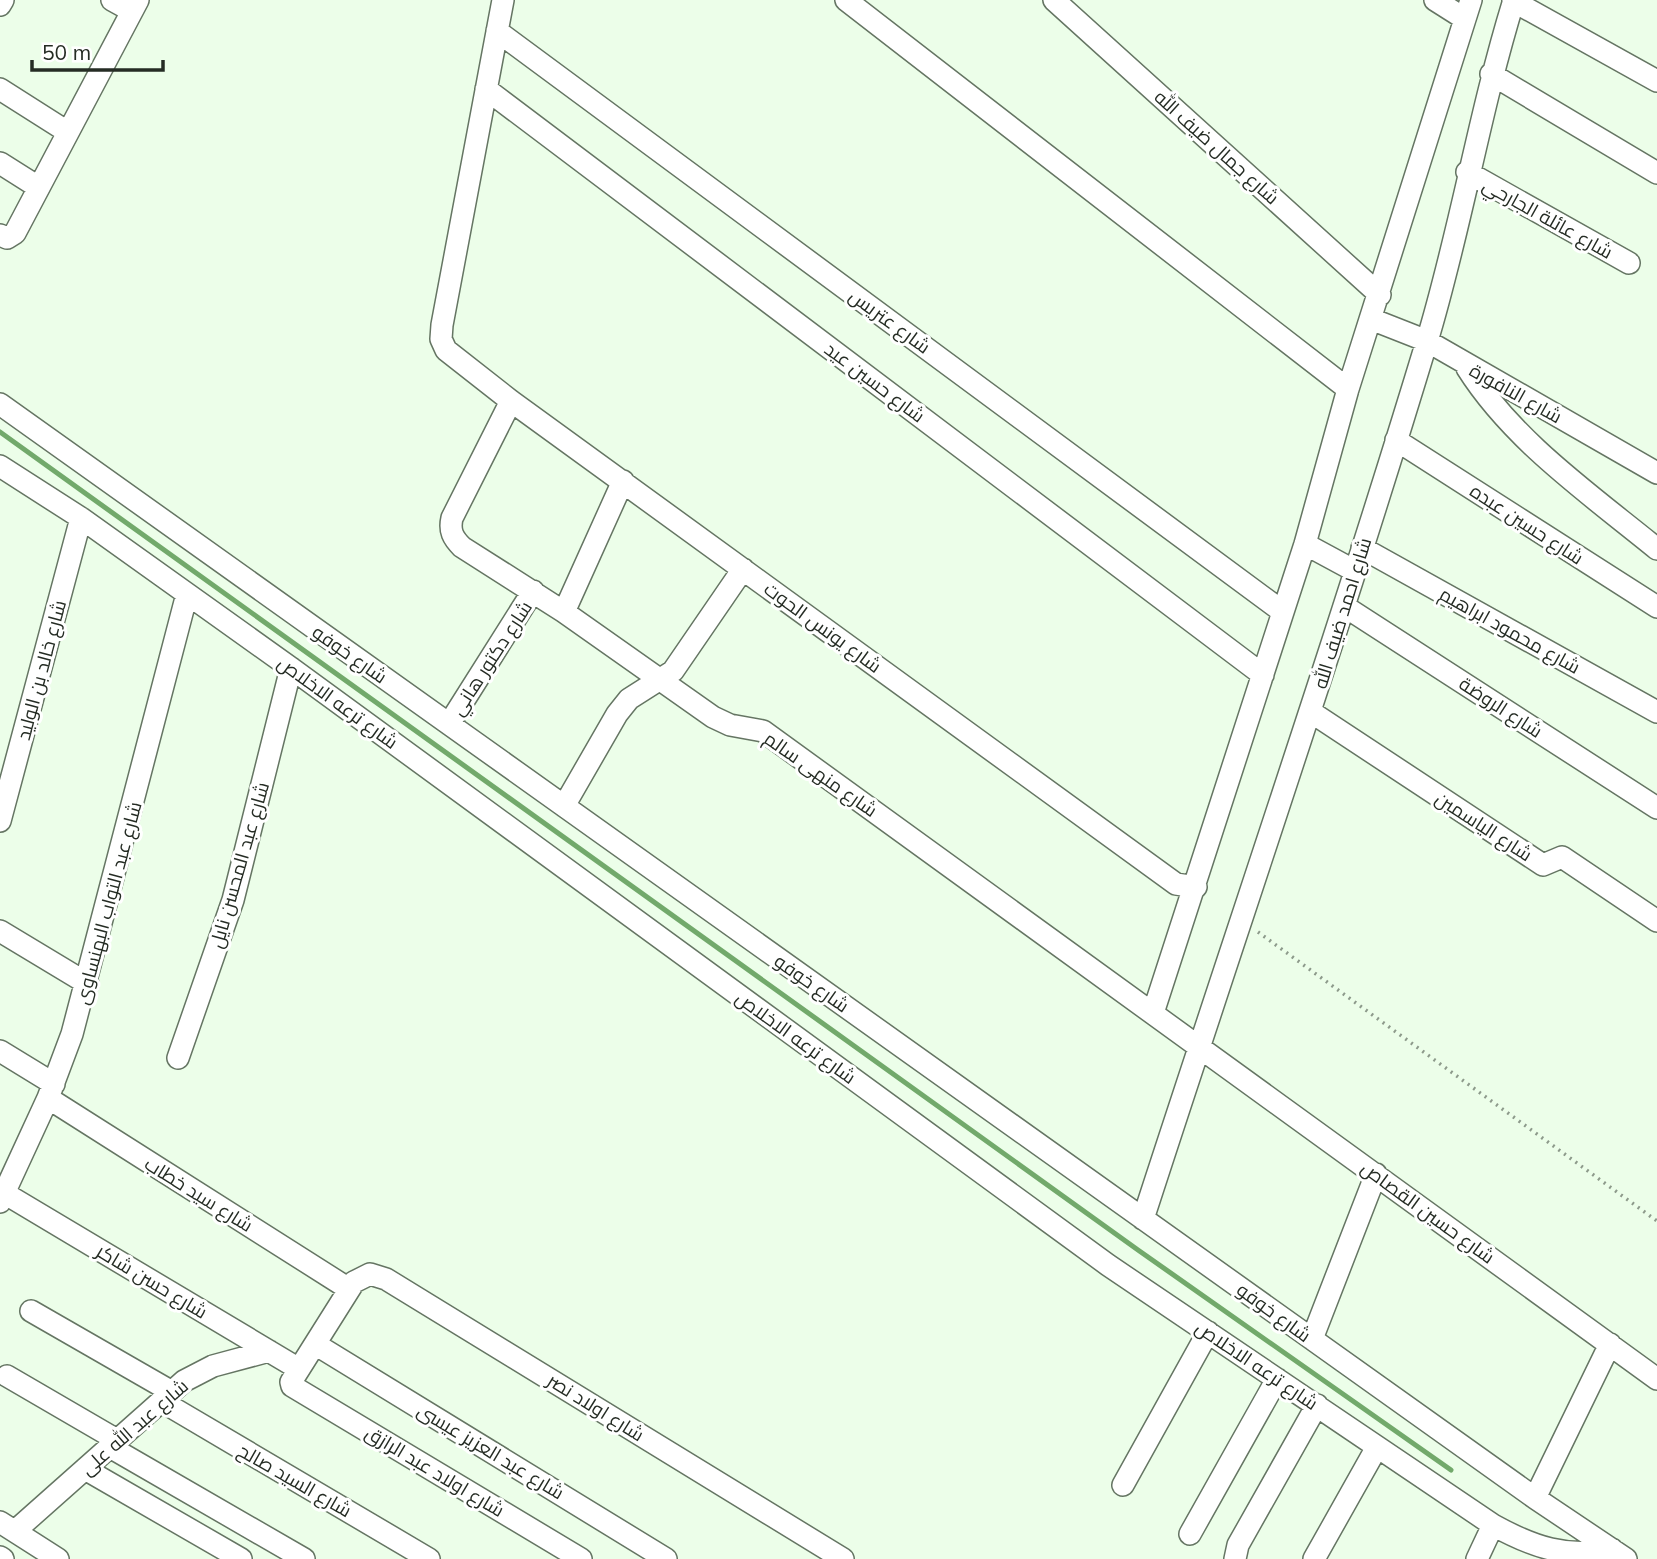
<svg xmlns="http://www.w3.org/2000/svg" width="1657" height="1559" font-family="Mulish,Cairo,sans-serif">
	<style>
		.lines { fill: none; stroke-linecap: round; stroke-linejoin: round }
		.stream { stroke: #72a96b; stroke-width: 5 }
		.minor-casing { stroke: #657563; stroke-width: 24 }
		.path { stroke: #8d9a8b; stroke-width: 3.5; stroke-dasharray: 2 5; stroke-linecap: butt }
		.minor { stroke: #fff; stroke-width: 21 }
		.labels { text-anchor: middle; stroke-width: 6; stroke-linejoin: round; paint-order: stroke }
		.street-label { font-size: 19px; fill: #252c24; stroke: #fff }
	</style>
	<rect width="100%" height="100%" fill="#ecfee9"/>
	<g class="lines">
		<!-- stream -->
		<path class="stream" d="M0 432 1138 1250 1451 1470"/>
		<defs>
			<path id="minor" d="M112 0 132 11
				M503 0 442 325 441 339 446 350 511 401 1176 884 1196 887
				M846 0 1348 389
				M1054 0 1380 295
				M1435 0 1465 19
				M1513 1 1657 81
				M0 5 3 0
				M497 31 1283 612
				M1491 74 1657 173
				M0 89 66 131
				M486 89 1263 675
				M0 163 38 187
				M1467 172 1629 263
				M0 235 7 238 15 233 138 0
				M1371 319 1427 341 1657 473
				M1467 368C1513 441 1591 495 1657 549
				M511 401 452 518C449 531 453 538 462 547L564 612 713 717 730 725 763 731 1657 1379
				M0 404 1535 1498 1626 1559
				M1396 440 1657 607
				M0 466 81 518 291 668 1108 1265 1493 1525C1533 1547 1567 1559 1612 1549
				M1305 544 1355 571
				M1362 548 1657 712
				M1344 606 1657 808
				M564 612 623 481
				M1311 712 1543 865 1562 857 1657 921
				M449 724 533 591
				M564 806 617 714 629 699 673 671 743 569
				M0 821 81 518
				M0 931 88 984
				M1153 1013 1305 544 1348 389 1471 0
				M0 1051 54 1084
				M178 1058 233 900 291 668
				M48 1098 349 1289
				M4 1193 299 1369
				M0 1202 48 1098 72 1034 187 594
				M1143 1219C1238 926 1338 635 1427 341 1461 229 1479 113 1514 0
				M31 1311 172 1392
				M1312 1339 1376 1174
				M315 1344 666 1559
				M7 1376 117 1440
				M161 1401 429 1559
				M110 1447 304 1559
				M85 1469 241 1559
				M1123 1485 1208 1332
				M1535 1498 1610 1344
				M0 1522 58 1559
				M15 1531 184 1381 213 1366 269 1351
				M1190 1534 1277 1379
				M0 1557 3 1559
				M581 1559 292 1386 291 1382 354 1282 370 1274 386 1279 843 1559
				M1235 1559 1238 1545 1317 1405
				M1314 1559 1377 1447
				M1477 1559 1493 1525"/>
		</defs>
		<!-- minor casing -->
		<use href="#minor" class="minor-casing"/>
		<!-- path -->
		<path class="path" d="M1258 932 1657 1221"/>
		<!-- minor -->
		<use href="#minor" class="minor"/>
	</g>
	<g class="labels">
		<!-- street labels -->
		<g class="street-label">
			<text transform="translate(1217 147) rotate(42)" y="7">شارع جمال ضيف الله</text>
			<text transform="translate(1548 218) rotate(29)" y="7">شارع عائلة الجارحي</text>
			<text transform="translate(890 321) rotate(36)" y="7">شارع عتريس</text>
			<text transform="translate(875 382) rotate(37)" y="7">شارع حسين عيد</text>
			<text transform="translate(1516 393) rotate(29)" y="7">شارع النافورة</text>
			<text transform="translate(1527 524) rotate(33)" y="7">شارع حسين عبده</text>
			<text transform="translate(1342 613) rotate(-73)" y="7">شارع احمد ضيف الله</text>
			<text transform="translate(823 627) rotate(36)" y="7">شارع يونس الحوت</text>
			<text transform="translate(1510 630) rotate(29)" y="7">شارع محمود ابراهيم</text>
			<text transform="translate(350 654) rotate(35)" y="7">شارع خوفو</text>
			<text transform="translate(491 658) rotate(-57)" y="7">شارع دكتور هاني</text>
			<text transform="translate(41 670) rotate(-75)" y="7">شارع خالد بن الوليد</text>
			<text transform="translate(338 702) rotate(36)" y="7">شارع ترعه الاخلاص</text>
			<text transform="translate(1501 707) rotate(33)" y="7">شارع الروضة</text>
			<text transform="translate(821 774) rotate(35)" y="7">شارع منهى سالم</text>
			<text transform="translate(1484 826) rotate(33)" y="7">شارع الياسمين</text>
			<text transform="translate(239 865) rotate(-74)" y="7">شارع عبد المحسن نايل</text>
			<text transform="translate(108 903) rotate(-75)" y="7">شارع عبد التواب البهنساوى</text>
			<text transform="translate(812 983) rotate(35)" y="7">شارع خوفو</text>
			<text transform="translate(796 1037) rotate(36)" y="7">شارع ترعه الاخلاص</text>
			<text transform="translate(199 1194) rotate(32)" y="7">شارع سيد خطاب</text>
			<text transform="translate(1428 1212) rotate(36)" y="7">شارع حسين القصاص</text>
			<text transform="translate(152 1281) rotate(31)" y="7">شارع حسن شاكر</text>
			<text transform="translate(1274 1312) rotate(36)" y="7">شارع خوفو</text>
			<text transform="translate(1257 1365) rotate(34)" y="7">شارع ترعه الاخلاص</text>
			<text transform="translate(596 1407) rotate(32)" y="7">شارع اولاد نصر</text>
			<text transform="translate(134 1427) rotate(-41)" y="7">شارع عبد الله على</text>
			<text transform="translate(491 1451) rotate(31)" y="7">شارع عبد العزيز عيسى</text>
			<text transform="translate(435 1471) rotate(31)" y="7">شارع اولاد عبد الرازق</text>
			<text transform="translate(295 1480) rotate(30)" y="7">شارع السيد صالح</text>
		</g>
	</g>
	<!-- scale -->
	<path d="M32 60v10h131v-10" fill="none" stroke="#252c24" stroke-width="3.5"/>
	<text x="42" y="60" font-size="21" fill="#252c24" stroke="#ffffff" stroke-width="5" paint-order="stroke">50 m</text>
</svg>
